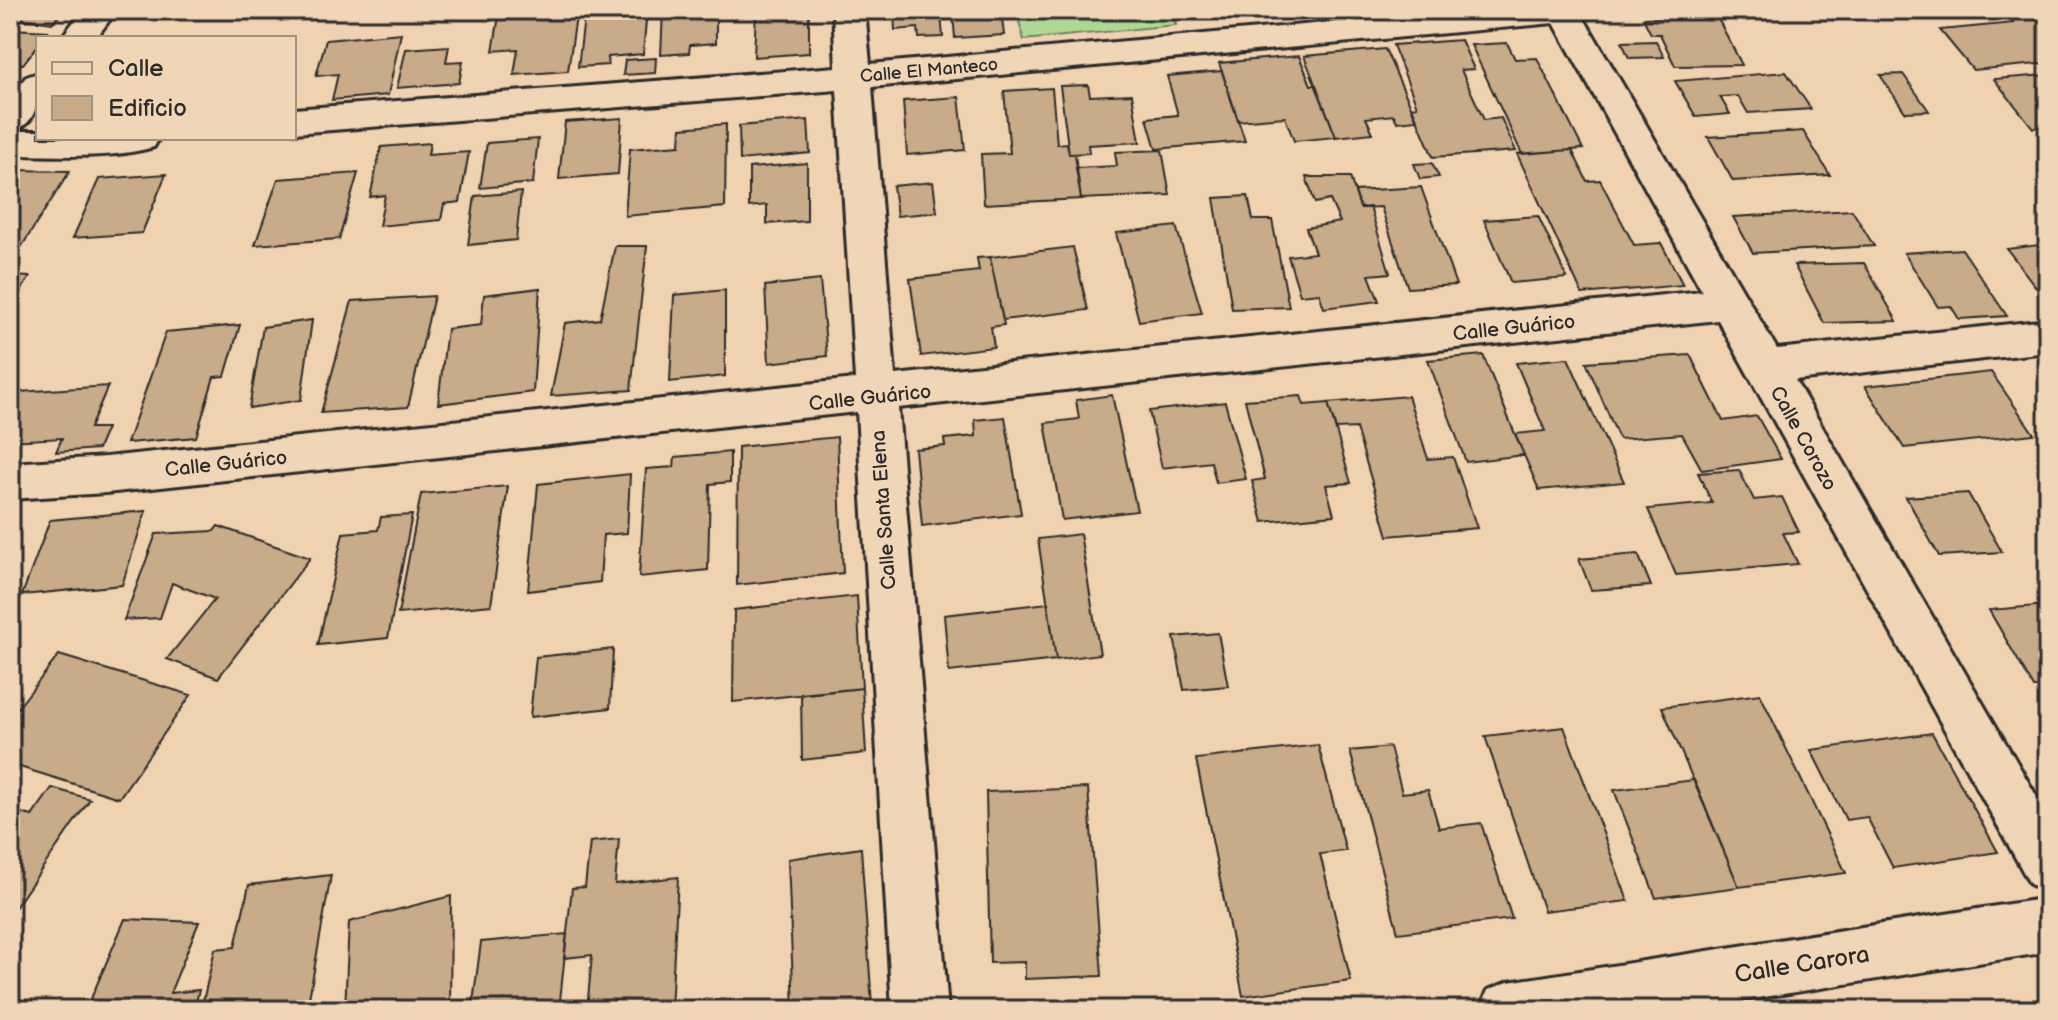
<svg xmlns="http://www.w3.org/2000/svg" width="2058" height="1020" font-family="'Balsamiq Sans',sans-serif">
	<style>
		.green { fill: #b0d794; stroke: #6e8160; stroke-width: 2 }
		.building { fill: #c9aa89; stroke: #2b2b2b; stroke-width: 2 }
		.lines { fill: none; stroke-linecap: round; stroke-linejoin: round }
		.minor-casing { stroke: #2b2b2b; stroke-width: 6 }
		.minor { fill: #f0d5b7; fill-rule: evenodd }
		.labels { text-anchor: middle; stroke-width: 6; stroke-linejoin: round; paint-order: stroke }
		.far-street-label { font-size: 18px; fill: #2b2b2b; stroke: #f0d5b7 }
		.street-label { font-size: 20px; fill: #2b2b2b; stroke: #f0d5b7 }
		.near-street-label { font-size: 24px; fill: #2b2b2b; stroke: #f0d5b7 }
	</style>
	<rect width="100%" height="100%" fill="#f0d2b0"/>
	<filter id="ink" filterUnits="userSpaceOnUse"><feTurbulence type="fractalNoise" baseFrequency=".0125" numOctaves="2"/><feDisplacementMap in="SourceGraphic" scale="16" xChannelSelector="R" yChannelSelector="G"/><feConvolveMatrix kernelMatrix="1 2 1 2 8 2 1 2 1" color-interpolation-filters="sRGB"/></filter>
	<g filter="url(#ink)">
		<!-- green -->
		<path class="green" d="M1016 10H1171L1176 25 1024 40Z"/>
		<!-- building -->
		<path class="building" d="M10 10H65L52 23 10 17Z
			M500 10H577L568 71 514 75 518 49 493 51Z
			M585 10H647L643 54 608 57V65L578 67Z
			M663 10H716V43L690 45 689 53 661 55Z
			M756 10H809V53L754 57Z
			M894 10H984V12L941 15 943 37 919 38 918 28 895 30Z
			M2046 10 2048 63 1973 70 1940 30 2014 23 2003 11Z
			M1001 11 1004 35 955 38 953 14Z
			M1670 11H1714L1742 65 1675 66 1660 34H1651L1643 18 1673 17Z
			M10 29 48 31 43 38H38V45L23 64H10Z
			M401 33 388 95 332 100 338 74 316 76 326 40Z
			M1461 40 1474 69 1461 70 1484 120 1501 118 1516 151 1433 157 1412 107 1417 106 1393 45Z
			M1656 41 1664 57 1629 58 1622 42Z
			M1507 43 1515 59 1537 58 1583 149 1522 154 1471 45Z
			M449 46 446 62 463 61 459 83 397 88 406 49Z
			M1385 49 1417 120 1397 122 1394 115 1366 118 1373 133 1336 137 1304 56Z
			M1299 56 1311 85H1316L1336 137 1294 141 1285 117 1238 121 1219 63Z
			M656 58 655 73 623 75 625 60Z
			M1222 71 1245 141 1156 149 1147 118 1178 115 1167 76Z
			M1786 72 1811 109 1748 113 1738 96 1720 97 1730 114 1696 117 1675 81Z
			M1903 74 1929 111 1905 112 1880 75Z
			M2048 75V126L2033 128 1994 79Z
			M1088 85 1090 96 1132 94 1140 142 1088 145 1089 153 1069 154 1060 86Z
			M1052 88 1057 144 1067 143 1069 154H1075L1081 199 984 204 981 154 1010 153 1004 91Z
			M959 97 965 150 907 155 903 101Z
			M622 118 618 174 559 179 565 122Z
			M808 120 810 153 740 160 739 126Z
			M726 124 725 207 625 216 630 149 680 145 681 128Z
			M1803 131 1830 175 1733 181 1708 137Z
			M538 139 533 183 480 188 487 143Z
			M430 143 428 155 469 152 460 202 444 204 441 220 379 226 385 195 370 197 381 147Z
			M1162 150 1170 195 1081 199 1076 168 1117 166 1115 152Z
			M1572 150 1587 181 1600 180 1634 245 1661 243 1683 285 1582 294 1517 154Z
			M807 163V221L767 224V205L749 207V168Z
			M1432 163 1439 177 1420 179 1414 164Z
			M12 170 70 171 20 249H10Z
			M358 173 339 239 255 245 278 179Z
			M166 174 142 233 73 238 99 179Z
			M1306 177H1350L1360 208 1370 207 1390 273 1369 275 1379 301 1324 308 1319 293 1300 295 1288 256 1315 253 1306 228 1340 222 1330 200 1315 203Z
			M933 182 937 212 897 216 893 186Z
			M1421 187 1456 285 1408 288 1381 207 1360 208 1355 191Z
			M521 192 516 240 468 245 475 196Z
			M1248 196 1253 220H1272L1289 307 1232 309 1214 198Z
			M1852 210 1874 246 1753 253 1733 217Z
			M1538 216 1567 278 1511 283 1484 220Z
			M1176 226 1202 313 1139 321 1116 233Z
			M2039 245 2048 257V303L2007 249Z
			M615 246H647L631 390 551 396 565 323 600 319Z
			M1073 247 1088 310 1003 320 990 257Z
			M1962 249 2007 316 1959 319 1951 306 1938 307 1904 253Z
			M990 257 1004 325 991 327 994 347 921 356 910 279 979 271 977 258Z
			M1864 263 1897 321 1824 323 1794 265Z
			M10 276 30 277 10 306Z
			M820 280 827 356 769 363 765 286Z
			M540 288 533 392 438 404 447 329 481 325 484 295Z
			M725 290V376L670 382 674 295Z
			M434 296 408 407 321 413 352 301Z
			M312 320 301 400 249 408 263 327Z
			M240 325 225 376 214 377 196 437 127 443 166 332Z
			M1483 355 1515 434 1524 455 1466 462 1428 360Z
			M1690 355 1723 421 1757 416 1781 459 1702 470 1682 434 1619 439 1586 362Z
			M1568 358 1624 482 1539 490 1515 434 1545 431 1516 363Z
			M1991 372 2034 434 1904 448 1865 386Z
			M108 386 90 428H107L98 449 56 452 62 438 10 441V411L19 392Z
			M1112 395 1137 511 1062 520 1045 423 1079 419 1076 400Z
			M1301 396 1304 405 1328 403 1351 483 1326 485 1334 515 1263 522 1252 481 1265 479 1245 400Z
			M1408 396 1428 459 1453 457 1477 528 1388 536 1356 428 1336 429 1328 403Z
			M1225 402 1246 479 1216 483 1211 462 1162 468 1149 411Z
			M1005 417 1021 514 922 526 915 449 945 446 944 439 976 436 975 420Z
			M837 437 843 573 737 585 738 447Z
			M730 452V482L710 484 708 570 639 577 646 469 674 467 675 457Z
			M1739 470 1754 500 1782 497 1799 532 1783 533 1798 564 1676 575 1648 509 1712 503 1698 473Z
			M630 474 627 533 603 535 600 582 528 591 538 484Z
			M508 486 491 605 398 614 421 494Z
			M1968 493 2002 552 1939 556 1906 497Z
			M146 511 122 585 22 595 50 520Z
			M412 515 388 638 318 645 343 533 378 530 381 517Z
			M218 526 310 558 218 678 167 659 215 599 172 583 160 618 124 620 156 534 214 531Z
			M1080 534 1100 654 1056 660 1038 539Z
			M1638 554 1651 586 1591 590 1579 559Z
			M857 596 862 688 733 702 734 610Z
			M1048 603 1056 660 949 672 944 615Z
			M2048 605V687L2034 688 1989 610Z
			M1218 633 1228 686 1184 690 1174 637Z
			M613 649 610 708 530 717 536 657Z
			M59 655 191 695 119 798 10 764V718Z
			M862 688 866 753 802 760 801 694Z
			M1760 694 1846 873 1739 887 1662 707Z
			M1564 727 1628 901 1544 911 1485 736Z
			M1932 733 1998 852 1893 868 1867 817 1846 820 1811 750Z
			M1318 745 1346 851 1320 854 1351 981 1243 996 1196 759Z
			M1390 747 1402 793 1428 790 1439 828 1481 823 1512 919 1398 933 1350 751Z
			M1694 780 1739 887 1656 898 1614 790Z
			M52 788 90 799 10 915V810L32 816Z
			M1088 788 1102 976 1025 979V962L990 963 986 792Z
			M619 839 615 884 678 877 671 1010H587L592 955 564 958 572 888 585 887 590 842Z
			M861 848 872 1005 838 1010H794L788 859Z
			M331 875 307 1010H201L215 949 235 947 249 885Z
			M451 896 450 1010H345L349 922Z
			M125 919 199 922 170 993 199 990 194 1010H86Z
			M567 934 559 1010H472L481 942Z"/>
		<g class="lines">
			<defs>
				<path id="minor" d="M83 10H117L96 38H61Z
					M833 10H865L870 64 1470 10H1579L1777 349 2048 320V352L1795 380 2048 816V892L2030 884 1718 320 898 408 948 1010H892L857 412 106 493 10 499V463L106 457 855 379 837 90 294 133V109L836 67ZM1554 23 1702 291 895 375 872 87Z
					M38 73C38 98 40 123 12 131H38V138H159L154 147C108 160 57 155 10 155V96L26 77Z
					M2048 898V952L1682 1010H1480L1488 990 1508 982Z"/>
			</defs>
			<!-- minor casing -->
			<use href="#minor" class="minor-casing"/>
			<!-- minor -->
			<use href="#minor" class="minor"/>
		</g>
	</g>
	<g class="labels">
		<!-- far-street labels -->
		<g class="far-street-label">
			<text transform="translate(929 70) rotate(-5)" y="6">Calle El Manteco</text>
		</g>
		<!-- street labels -->
		<g class="street-label">
			<text transform="translate(1514 327) rotate(-6)" y="7">Calle Guárico</text>
			<text transform="translate(870 397) rotate(-6)" y="7">Calle Guárico</text>
			<text transform="translate(1804 438) rotate(61)" y="7">Calle Corozo</text>
			<text transform="translate(226 463) rotate(-6)" y="7">Calle Guárico</text>
			<text transform="translate(883 510) rotate(-94)" y="7">Calle Santa Elena</text>
		</g>
		<!-- near-street labels -->
		<g class="near-street-label">
			<text transform="translate(1802 964) rotate(-9)" y="8">Calle Carora</text>
		</g>
	</g>
	<!-- margin -->
	<rect width="2058" height="1020" fill="none" stroke="#f0d5b7" stroke-width="40"/>
	<rect x="20" y="20" width="2018" height="980" fill="none" stroke="#2b2b2b" stroke-width="3" filter="url(#ink)"/>
	<!-- legend -->
	<rect x="36" y="36" width="260" height="104" fill="#f0d5b7" stroke="#a1917f" stroke-width="2"/>
	<rect x="52" y="62" width="40" height="12" fill="#f0d5b7" stroke="#a1917f" stroke-width="2"/>
	<text x="108" y="76" font-size="24" fill="#2b2b2b">Calle</text>
	<rect x="52" y="96" width="40" height="24" fill="#c9aa89" stroke="#a1917f" stroke-width="2"/>
	<text x="108" y="116" font-size="24" fill="#2b2b2b">Edificio</text>
</svg>
